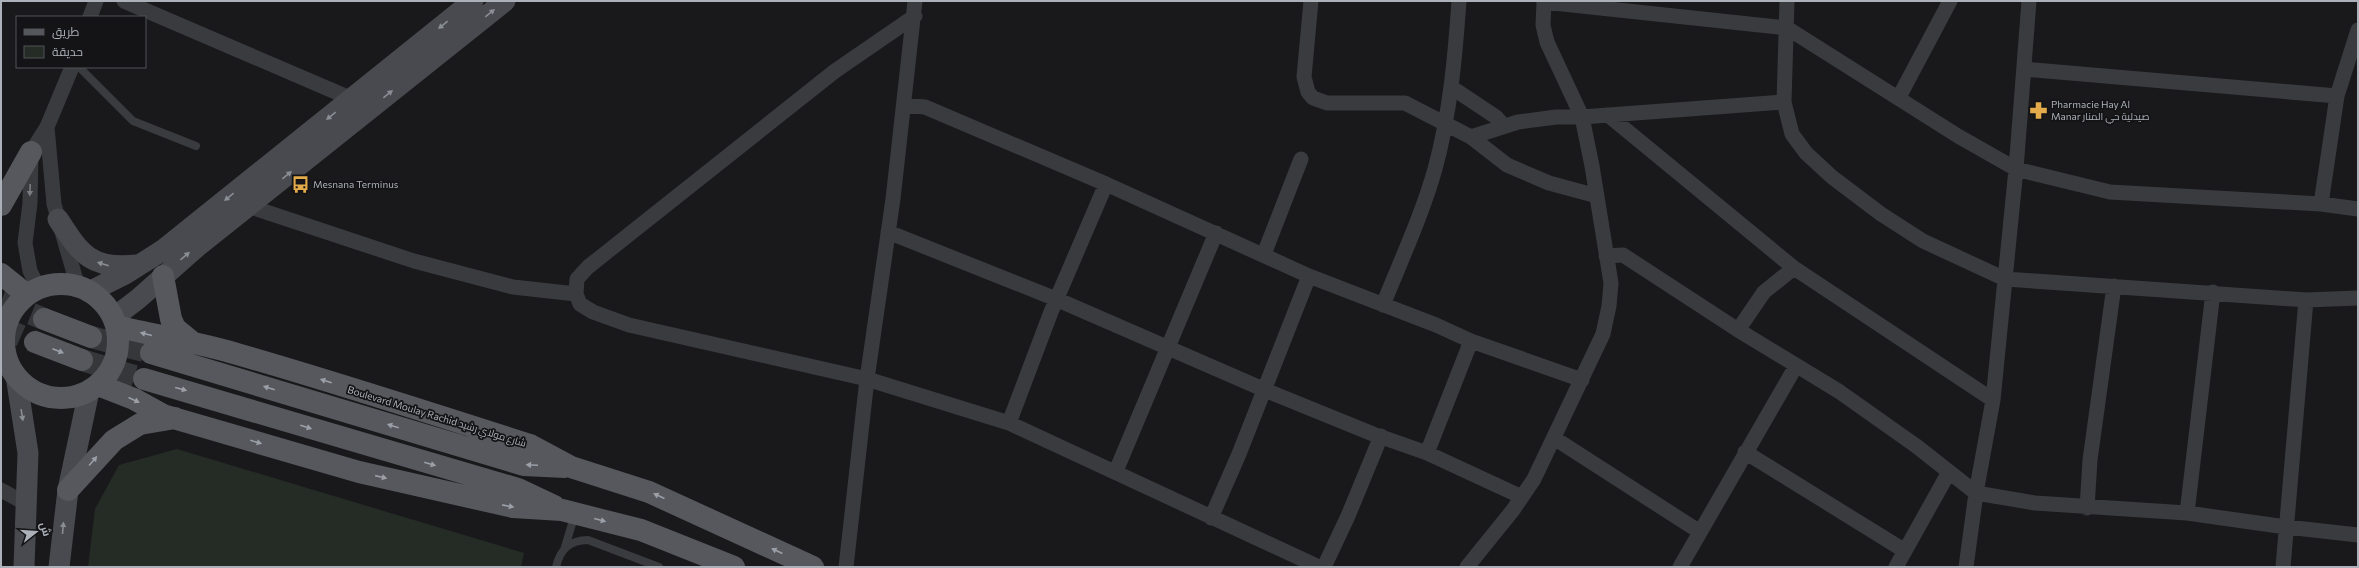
<svg xmlns="http://www.w3.org/2000/svg" width="2359" height="568" font-family="Commissioner,Cairo,sans-serif">
	<style>
		.green { fill: #252c26 }
		.lines { fill: none; stroke-linecap: round; stroke-linejoin: round }
		.primary-tunnel { stroke: #36373b; stroke-width: 22; stroke-dasharray: 22 11; stroke-linecap: butt }
		.service { stroke: #3a3b3f; stroke-width: 8 }
		.minor { stroke: #3a3b3f; stroke-width: 15 }
		.secondary { stroke: #484a4f; stroke-width: 21 }
		.primary { stroke: #56585e; stroke-width: 22 }
		.oneway { fill: #898d94 }
		.oneway2 { fill: #797c82 }
		.oneway3 { fill: #9b9fa7 }
		.labels { text-anchor: middle; stroke-width: 3.5; stroke-linejoin: round; paint-order: stroke }
		.poi-label { font-size: 10px; fill: #acb1b9; stroke: #141416; text-anchor: start }
		.street-label { font-size: 10px; fill: #acb1b9; stroke: #141416 }
	</style>
	<rect width="100%" height="100%" fill="#19191b"/>
	<!-- green -->
	<path class="green" d="M177 449 524 553 521 567H88L95 509 119 465Z"/>
	<g class="lines">
		<!-- primary-tunnel -->
		<path class="primary-tunnel" d="M1 301 44 319
			M1 327 35 342
			M91 337 151 353
			M82 360 144 379"/>
		<!-- service -->
		<path class="service" d="M79 67 133 121 196 146
			M565 547 575 514
			M556 567C560 550 569 540 588 540L659 567"/>
		<!-- minor -->
		<path class="minor" d="M124 1 352 99
			M1311 1 1304 77 1308 92 1313 98 1327 103H1405L1471 137 1518 122 1556 117H1582L1784 102
			M1787 1 1784 102 1792 134 1806 153 1832 177 1881 214 1923 241 2005 279 2306 300 2358 298
			M1544 2 1787 28 1958 136 2016 169 2110 192 2321 204 2358 209
			M915 16 835 71 588 267 577 279 576 294 580 304 593 312 629 325 867 379 1009 423 1319 567
			M90 17 96 1
			M2024 69 2337 96
			M1451 87 1496 117 1503 125
			M1899 97 1950 1
			M904 105 925 107 1106 184 1309 276 1436 325 1471 341 1582 380
			M1608 115 1794 268 1993 400
			M47 127 54 204 78 287
			M1471 137 1507 165 1549 183 1597 196
			M2321 204 2337 96 2358 30
			M248 206 414 261 513 287 576 294
			M888 232 1056 299 1265 390 1373 434 1427 453 1522 497
			M1264 254 1301 159
			M1606 256 1623 255 1738 330 1840 392 1915 445 1976 493 2035 503 2187 513 2286 527 2358 535
			M39 289 30 271 25 243 30 203 31 152 47 127 72 67
			M1383 305C1401 260 1422 215 1435 169 1450 114 1455 58 1459 1
			M1738 330 1764 292 1794 268
			M1009 423 1051 312 1106 184
			M1554 438 1700 532
			M1745 452 1905 551
			M1427 453 1471 341
			M1116 471 1216 233
			M1 490 27 504
			M2087 508 2090 460 2114 286
			M2187 513 2213 292
			M1211 518 1239 454 1309 276
			M846 567 867 379 893 199 915 1
			M1324 567 1348 516 1381 436
			M1467 567 1513 510 1534 479 1603 334 1609 306 1611 283 1592 166 1582 117 1547 42 1543 25 1544 1
			M1680 567 1796 366
			M1896 567 1949 472
			M1966 567 1976 493 1993 400 2016 169 2029 1
			M2283 567 2306 300"/>
		<!-- secondary -->
		<path class="secondary" d="M58 219C81 255 92 270 137 265
			M89 292 125 274 163 250 473 1
			M113 318 138 299 198 246 505 1
			M16 376 28 453 24 567
			M59 567 68 490 89 391"/>
		<!-- primary -->
		<path class="primary" d="M1 205 31 152
			M1 274 27 295
			M163 276 171 319 175 328 192 342
			M4 341a57 57 0 1 1 114 0a57 57 0 1 1-114 0Z
			M44 319 91 337
			M116 326C156 336 197 342 237 354 335 382 433 414 530 445L571 467 649 492 813 567
			M35 342 82 360
			M151 353 524 465 565 467
			M144 379 518 489 554 506
			M98 385 134 399 163 415 359 472 513 507 562 510 641 530 734 567
			M68 490 114 440 140 424 175 418"/>
	</g>
	<!-- one-way arrows -->
	<defs><path id="oneway-solid" d="M-6-.8H1V-3.2L6.5 0L1 3.2V.8H-6Z"/></defs>
	<g class="oneway">
		<use href="#oneway-solid" transform="translate(490 13) rotate(-39)"/>
		<use href="#oneway-solid" transform="translate(443 25) rotate(141)"/>
		<use href="#oneway-solid" transform="translate(388 94) rotate(-39)"/>
		<use href="#oneway-solid" transform="translate(331 116) rotate(141)"/>
		<use href="#oneway-solid" transform="translate(287 175) rotate(-39)"/>
		<use href="#oneway-solid" transform="translate(229 197) rotate(141)"/>
		<use href="#oneway-solid" transform="translate(185 256) rotate(-40)"/>
		<use href="#oneway-solid" transform="translate(103 264) rotate(-163)"/>
		<use href="#oneway-solid" transform="translate(22 415) rotate(81)"/>
		<use href="#oneway-solid" transform="translate(63 528) rotate(-85)"/>
	</g>
	<use class="oneway2" href="#oneway-solid" transform="translate(30 190) rotate(92)"/>
	<g class="oneway3">
		<use href="#oneway-solid" transform="translate(146 334) rotate(-166)"/>
		<use href="#oneway-solid" transform="translate(58 351) rotate(21)"/>
		<use href="#oneway-solid" transform="translate(326 381) rotate(-163)"/>
		<use href="#oneway-solid" transform="translate(269 388) rotate(-163)"/>
		<use href="#oneway-solid" transform="translate(181 389) rotate(15)"/>
		<use href="#oneway-solid" transform="translate(134 400) rotate(25)"/>
		<use href="#oneway-solid" transform="translate(393 426) rotate(-163)"/>
		<use href="#oneway-solid" transform="translate(306 427) rotate(17)"/>
		<use href="#oneway-solid" transform="translate(256 442) rotate(16)"/>
		<use href="#oneway-solid" transform="translate(93 461) rotate(-49)"/>
		<use href="#oneway-solid" transform="translate(430 464) rotate(16)"/>
		<use href="#oneway-solid" transform="translate(532 465) rotate(-177)"/>
		<use href="#oneway-solid" transform="translate(381 477) rotate(13)"/>
		<use href="#oneway-solid" transform="translate(659 496) rotate(-156)"/>
		<use href="#oneway-solid" transform="translate(508 506) rotate(11)"/>
		<use href="#oneway-solid" transform="translate(600 520) rotate(15)"/>
		<use href="#oneway-solid" transform="translate(777 551) rotate(-155)"/>
	</g>
	<!-- icons -->
	<defs>
		<symbol id="pharmacy-bare" viewBox="-9 -9 18 18"><path d="M-2-6h4v4h4v4h-4v4h-4v-4h-4v-4h4Z" fill="#e3ab49" stroke="#141416" stroke-width="2.5" paint-order="stroke"/></symbol>
		<symbol id="bus-bare" viewBox="-9 -9 18 18"><path d="M-5-6H5V4H4V6H2V4H-2V6H-4V4H-5ZM-3.5-4V0h7V-4ZM-3.5 1.2v1.5H-2V1.2ZM2 1.2v1.5H3.5V1.2Z" fill="#e3ab49" stroke="#141416" stroke-width="2.5" paint-order="stroke"/></symbol>
	</defs>
	<g fill-rule="evenodd">
		<use href="#pharmacy-bare" x="2026" y="98" width="25" height="25"/>
		<use href="#bus-bare" x="288" y="172" width="25" height="25"/>
	</g>
	<g class="labels">
		<!-- poi labels -->
		<g class="poi-label">
			<text x="2051" y="108">Pharmacie Hay Al<tspan x="2051" dy="12">Manar صيدلية حي المنار</tspan></text>
			<text x="313" y="188">Mesnana Terminus</text>
		</g>
		<!-- street labels -->
		<g class="street-label">
			<text transform="translate(437 416) rotate(17)" y="4">Boulevard Moulay Rachid شارع مولاي رشيد</text>
		</g>
	</g>
	<!-- border -->
	<rect width="2359" height="568" fill="none" stroke="#acb1b9" stroke-width="4"/>
	<!-- legend -->
	<rect x="16" y="16" width="130" height="52" fill="#141416" stroke="#515357"/>
	<rect x="24" y="29" width="20" height="6" fill="#56585e" stroke="#515357"/>
	<text x="52" y="36" font-size="12" fill="#acb1b9">طريق</text>
	<rect x="24" y="46" width="20" height="12" fill="#252c26" stroke="#515357"/>
	<text x="52" y="56" font-size="12" fill="#acb1b9">حديقة</text>
	<!-- north arrow -->
	<g transform="translate(36 532) rotate(73)" stroke="#141416" stroke-width="3" paint-order="stroke">
	<path d="M0-3L7 15L0 10L-7 15Z" fill="#acb1b9"/>
	<text y="-6" font-size="11" font-weight="bold" text-anchor="middle" fill="#acb1b9">ش</text>
	</g>
</svg>
